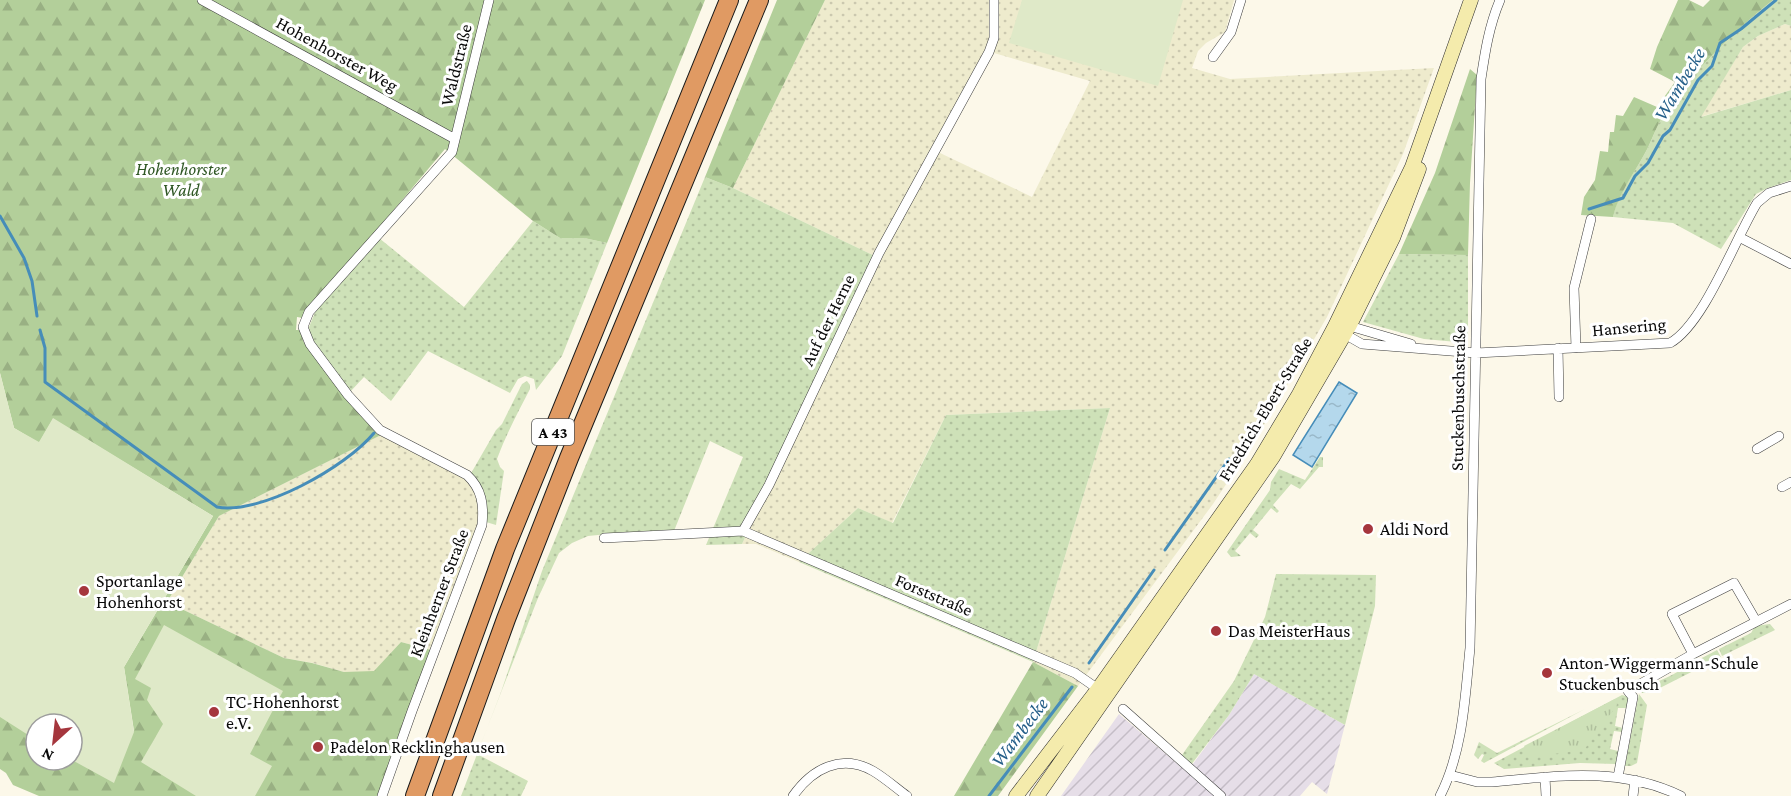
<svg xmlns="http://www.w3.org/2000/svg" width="1791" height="796" font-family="'Crimson Pro',serif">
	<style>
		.industrial { fill: url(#industrial-furrows) }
		.farmland { fill: url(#farmland-dots); fill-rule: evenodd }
		.grass { fill: url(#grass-dots) }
		.forest { fill: url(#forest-firs) }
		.park { fill: url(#park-tufts) }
		.pitch { fill: #dfe9c8 }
		.water { fill: url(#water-ripples); stroke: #468db9; stroke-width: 1.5 }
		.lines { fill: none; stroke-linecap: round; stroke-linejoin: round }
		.stream { stroke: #468db9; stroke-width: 3 }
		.street-casing { stroke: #3c3c3c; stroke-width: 10 }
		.secondary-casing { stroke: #2b2b2b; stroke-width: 15 }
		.highway-casing { stroke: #1a1a1a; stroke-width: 20 }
		.street { stroke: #fff; stroke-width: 9 }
		.secondary { stroke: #f4ebac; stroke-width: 14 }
		.highway { stroke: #e09a63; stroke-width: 18 }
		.poi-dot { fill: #a5363d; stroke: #fff; stroke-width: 2 }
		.labels { text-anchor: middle; stroke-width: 6; stroke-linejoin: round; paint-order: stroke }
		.shield { fill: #fff; stroke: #535353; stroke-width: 1.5 }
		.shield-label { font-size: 16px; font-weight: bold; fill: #090909 }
		.street-label { font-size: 18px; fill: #090909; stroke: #fff }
		.park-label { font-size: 18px; font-style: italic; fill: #2f5724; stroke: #fff }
		.poi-label { font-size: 18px; fill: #090909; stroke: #fff; text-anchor: start }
		.water-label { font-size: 20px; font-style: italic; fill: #255f89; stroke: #fff }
	</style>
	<defs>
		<pattern id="industrial-furrows" width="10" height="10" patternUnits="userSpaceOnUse" patternTransform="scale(1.5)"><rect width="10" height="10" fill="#e6dee8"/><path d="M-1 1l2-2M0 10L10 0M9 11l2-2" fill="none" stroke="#c4bdc6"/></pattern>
		<pattern id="farmland-dots" width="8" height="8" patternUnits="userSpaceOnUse" patternTransform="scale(1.5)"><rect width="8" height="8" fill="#eeebcd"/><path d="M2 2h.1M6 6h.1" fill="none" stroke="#cbc8af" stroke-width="1.8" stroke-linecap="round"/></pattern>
		<pattern id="grass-dots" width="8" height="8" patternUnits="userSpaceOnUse" patternTransform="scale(1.5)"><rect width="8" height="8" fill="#cee1b8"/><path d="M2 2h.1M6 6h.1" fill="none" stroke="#b0c09d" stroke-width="1.8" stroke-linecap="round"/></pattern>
		<pattern id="forest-firs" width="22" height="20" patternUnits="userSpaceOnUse" patternTransform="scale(1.5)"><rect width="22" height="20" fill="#b3cf9a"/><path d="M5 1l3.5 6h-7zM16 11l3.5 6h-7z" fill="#99b083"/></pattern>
		<pattern id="park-tufts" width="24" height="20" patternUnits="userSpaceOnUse" patternTransform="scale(1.5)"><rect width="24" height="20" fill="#cee1b8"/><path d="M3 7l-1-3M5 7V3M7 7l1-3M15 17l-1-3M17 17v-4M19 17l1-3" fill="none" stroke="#b0c09d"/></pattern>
		<pattern id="water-ripples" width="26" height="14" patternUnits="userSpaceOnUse" patternTransform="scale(1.5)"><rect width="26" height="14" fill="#b4d8ec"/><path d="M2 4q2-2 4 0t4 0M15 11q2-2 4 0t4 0" fill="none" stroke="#99b8c9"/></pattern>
	</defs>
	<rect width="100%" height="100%" fill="#fcf8e9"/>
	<!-- industrial -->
	<path class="industrial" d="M1254 674 1345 725 1327 794 1312 782 1300 796H1061L1119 714 1187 772 1229 715Z"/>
	<!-- farmland -->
	<path class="farmland" d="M825 0H1234L1225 32 1206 43 1198 51 1192 68 1230 79 1434 68 1403 154 1327 317 1254 442 1213 504 1078 686 1033 662 1110 408 946 415 892 523 858 508 799 562 756 544H742L879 258 733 188ZM994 53 1090 81 1032 197 938 152Z
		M1785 24 1791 26V90L1700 117 1743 47 1758 36Z
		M381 435 463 476 472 485 481 504 477 530 431 650 401 642 374 672H344L313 663 284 658 167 602 219 516Z"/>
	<!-- grass -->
	<path class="grass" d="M1773 0H1791V26L1785 24 1758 36 1743 47 1701 117 1791 90V180L1768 188 1756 194 1721 249 1673 223 1613 217C1617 195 1633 175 1644 155 1651 143 1655 129 1662 118 1687 77 1735 30 1773 0Z
		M705 177 733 188 879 258 742 544 706 545 743 457 710 441 674 531 608 534 588 536 572 543 559 553 538 598 477 754 528 781 521 796H461L501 692 542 571Z
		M533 221 560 238H584L607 243 562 356 536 390 534 379 525 376 518 379 510 393 428 351 391 401 364 377 350 392 311 341 309 327 316 310 379 238 464 307Z
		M1399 254 1468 255V343L1424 339 1363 322Z
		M527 381 530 385V389C518 412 506 435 497 459L500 467 504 471 496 525 486 522 470 475 496 430 502 424 522 384Z
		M1110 408 1033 662 799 562 858 508 893 523 946 415Z
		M1320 457H1323V467H1319L1300 489 1291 484 1273 505 1279 511 1277 513 1271 508 1253 530 1259 535 1256 538 1250 533 1235 551 1241 556 1231 557 1227 552 1270 490 1271 482 1279 469 1305 480Z
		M1276 574 1376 575 1375 606 1345 725 1254 674 1229 715 1191 765 1182 755 1234 681 1265 617Z
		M1770 624 1775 630 1722 656 1719 649 1751 633 1755 626Z
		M1717 650 1721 657 1650 693H1642L1640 689C1654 683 1689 670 1695 657L1700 659Z
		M1639 694 1647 705 1637 763 1631 766H1625Z
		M1622 695 1629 697 1627 708H1618L1615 726 1623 728 1622 732 1614 731 1610 749 1618 751 1616 764 1580 763 1504 769 1494 763Z
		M1585 709 1484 763 1481 761 1484 755 1482 754 1478 759 1474 755 1479 742 1497 753Z"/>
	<!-- forest -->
	<path class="forest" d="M0 0H705L607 243 584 238H560L533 221 445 149 303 318 297 317 296 330H301L303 341 345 396 381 435 219 516 167 602 284 658 312 663 344 672 374 671 401 642 431 650 397 739 379 796H39L13 785 6 773 0 769V694L36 724V760H72V727L134 731 124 667 213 516 53 419 39 443 14 428 0 373Z
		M777 0H825L733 188 705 177Z
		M1678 0H1689L1703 7 1710 0H1773C1735 30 1687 77 1662 118 1655 129 1651 143 1644 155 1633 175 1618 195 1613 217L1581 215 1584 197 1595 180 1600 151 1608 152 1610 132H1614L1616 115 1623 116 1634 97 1657 107 1675 82 1650 69 1657 47Z
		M1470 69 1477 75 1470 183 1468 255 1399 254 1435 173Z
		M1033 662 1078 686 998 796H954Z"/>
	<!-- park -->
	<path class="park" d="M1615 699 1617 705 1584 750 1530 757 1524 746Z"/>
	<!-- pitch -->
	<path class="pitch" d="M1022 0H1183L1158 86 1009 43Z
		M0 373 14 428 39 442 53 418 213 516 124 667 134 732 114 783 72 760V724H36V740L0 717Z
		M164 625 283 691 250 754 272 766 255 796H196L141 762 163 724 147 700 151 688 135 679Z"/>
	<!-- water -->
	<path class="water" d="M1339 382 1357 393 1312 467 1293 455Z"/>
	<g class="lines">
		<!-- stream -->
		<path class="stream" d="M1589 209 1623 198 1635 176 1648 163 1663 136 1670 130 1698 80 1712 66 1720 43 1741 29 1776 0
			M0 216 24 258 32 281 37 316
			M40 330 45 348V382L217 507C261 515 346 467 374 433
			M1165 550 1229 459
			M1089 663 1154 570
			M989 796 1072 687"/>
		<defs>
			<path id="street" d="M202 0 455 139
				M1213 57 1231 32 1241 0
				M1739 237 1791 264
				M1346 325 1411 344
				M1341 332 1362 344 1476 353 1670 343C1704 324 1735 239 1757 203L1769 193 1791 186
				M1558 348 1559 397
				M1576 348 1574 288 1591 219
				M1757 449 1779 436
				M1782 487 1791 482
				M743 531 769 485 879 253 989 52 994 38V0
				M604 538 743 531 1075 673 1101 691
				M1693 654 1672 614 1734 583 1756 621
				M1123 709 1221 796
				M1450 775 1477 782H1492C1557 776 1619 766 1681 796
				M1545 777 1546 796
				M1618 777 1633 697 1628 691 1693 654 1791 604
				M382 796 412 711 482 525C484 505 482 489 467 475L380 430 348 395 310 344 303 327 309 312 452 152 489 0
				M793 796C812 769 841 753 873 771 885 778 896 788 907 796
				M1440 796C1463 751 1465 698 1470 648L1481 79C1485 52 1489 26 1500 0
				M1633 796 1635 780"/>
			<path id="secondary" d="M1016 796 1098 689 1257 464 1299 394 1335 326 1412 167 1471 0
				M1037 796 1273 457 1350 325 1393 238 1419 169"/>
			<path id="highway" d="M415 796 505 549 729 0
				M442 796 506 619 569 458 759 0"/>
		</defs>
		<!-- street casing -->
		<use href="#street" class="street-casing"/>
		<!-- secondary casing -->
		<use href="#secondary" class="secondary-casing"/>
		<!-- highway casing -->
		<use href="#highway" class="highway-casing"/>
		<!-- street -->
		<use href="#street" class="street"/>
		<!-- secondary -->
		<use href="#secondary" class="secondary"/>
		<!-- highway -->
		<use href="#highway" class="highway"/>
	</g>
	<!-- markers -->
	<g class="poi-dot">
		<circle cx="1368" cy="529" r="6"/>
		<circle cx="84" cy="591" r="6"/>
		<circle cx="1216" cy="631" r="6"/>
		<circle cx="1547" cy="673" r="6"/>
		<circle cx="214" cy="712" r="6"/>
		<circle cx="318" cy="747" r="6"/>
	</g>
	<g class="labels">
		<!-- shield labels -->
		<rect class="shield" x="532" y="419" width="42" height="26" rx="4.5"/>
		<g class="shield-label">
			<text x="553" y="438">A 43</text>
		</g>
		<!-- street labels -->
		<g class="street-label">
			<text transform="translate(337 54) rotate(29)" y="6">Hohenhorster Weg</text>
			<text transform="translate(456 65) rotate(-76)" y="6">Waldstraße</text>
			<text transform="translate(828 320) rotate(-64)" y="6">Auf der Herne</text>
			<text transform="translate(1629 327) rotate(-5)" y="6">Hansering</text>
			<text transform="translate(1458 398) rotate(-89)" y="6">Stuckenbuschstraße</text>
			<text transform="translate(1265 409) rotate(-59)" y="6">Friedrich-Ebert-Straße</text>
			<text transform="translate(439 593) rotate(-69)" y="6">Kleinherner Straße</text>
			<text transform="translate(934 595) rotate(23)" y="6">Forststraße</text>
		</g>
		<!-- park labels -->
		<g class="park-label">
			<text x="181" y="175">Hohenhorster<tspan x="181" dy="21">Wald</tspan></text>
		</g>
		<!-- poi labels -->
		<g class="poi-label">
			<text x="1380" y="535">Aldi Nord</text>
			<text x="96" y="587">Sportanlage<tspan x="96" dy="21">Hohenhorst</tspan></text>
			<text x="1228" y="637">Das MeisterHaus</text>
			<text x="1559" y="669">Anton-Wiggermann-Schule<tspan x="1559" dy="21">Stuckenbusch</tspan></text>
			<text x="226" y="708">TC-Hohenhorst<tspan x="226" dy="21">e.V.</tspan></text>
			<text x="330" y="753">Padelon Recklinghausen</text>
		</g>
		<!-- water labels -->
		<g class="water-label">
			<text transform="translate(1679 84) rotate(-59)" y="7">Wambecke</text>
			<text transform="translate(1019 732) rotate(-53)" y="7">Wambecke</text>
		</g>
	</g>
	<!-- north arrow -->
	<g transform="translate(54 742) rotate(207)"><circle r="28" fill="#ffffff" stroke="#9d9d9d" stroke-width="1.5"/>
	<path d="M0-4.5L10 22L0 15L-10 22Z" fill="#a5363d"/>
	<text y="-9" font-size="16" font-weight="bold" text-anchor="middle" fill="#090909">N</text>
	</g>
</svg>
